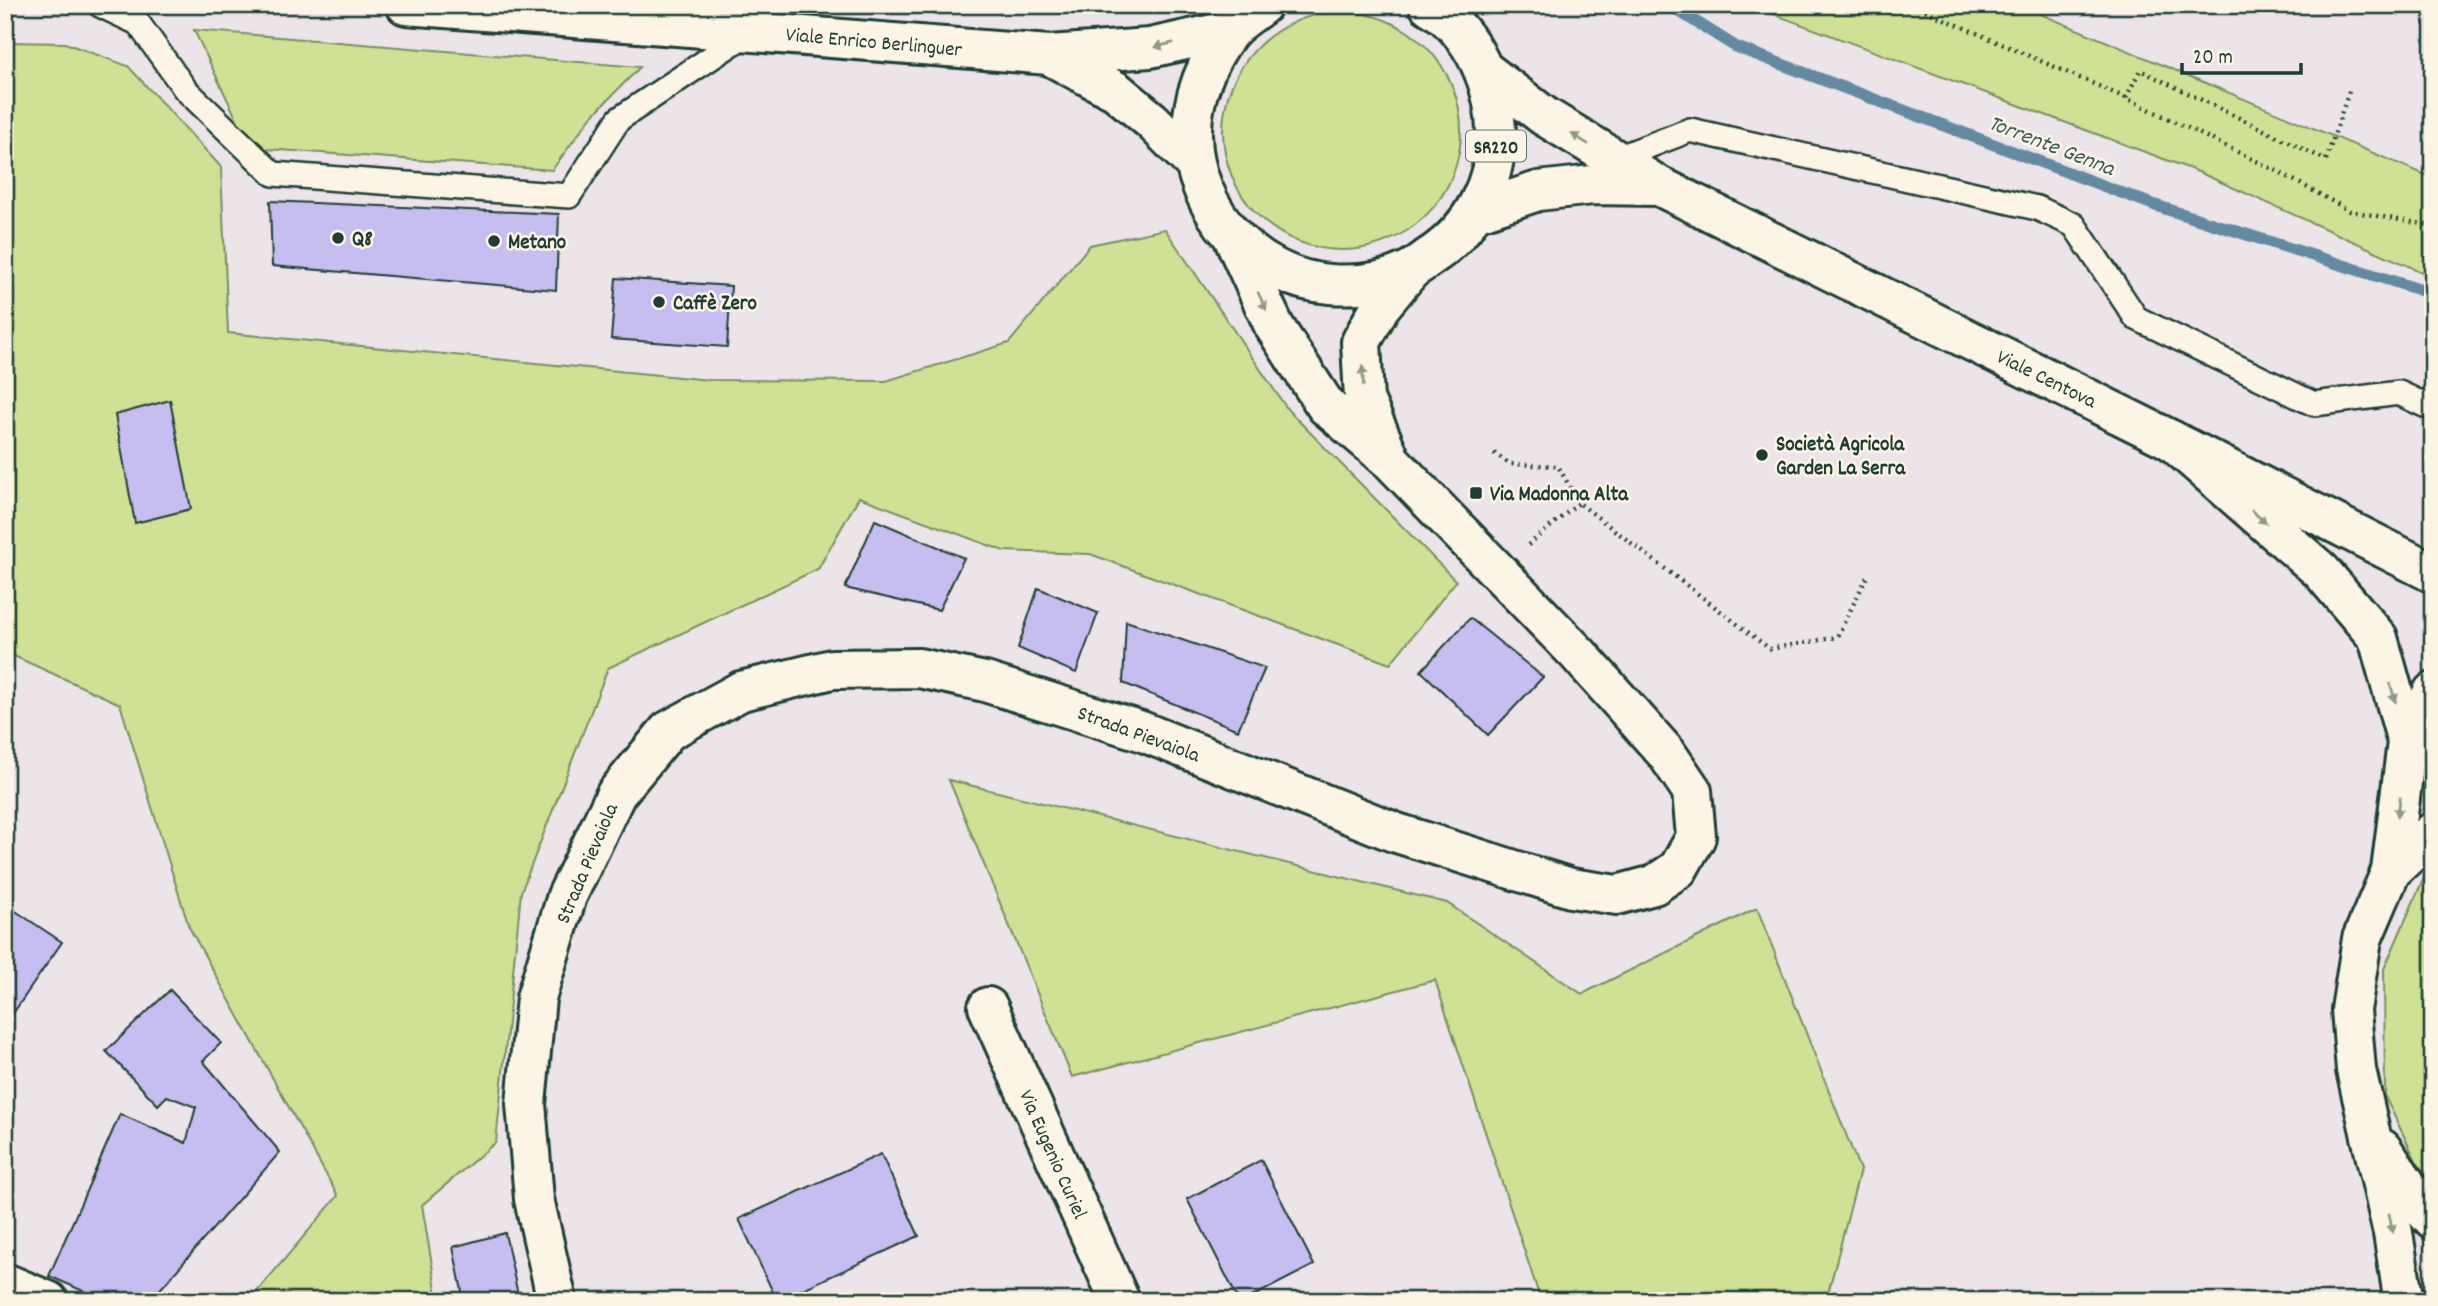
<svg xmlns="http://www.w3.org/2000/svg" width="2438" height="1306" font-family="Dekko,sans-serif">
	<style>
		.green { fill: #cee195; stroke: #768f64; stroke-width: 2 }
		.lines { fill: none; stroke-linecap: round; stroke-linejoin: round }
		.stream { stroke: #648aa1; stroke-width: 12 }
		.building { fill: #c6bef0; stroke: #1f3d34; stroke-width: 2 }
		.lane-casing { stroke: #1f3d34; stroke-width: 28 }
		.street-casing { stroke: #1f3d34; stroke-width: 44 }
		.secondary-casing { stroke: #1f3d34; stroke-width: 44 }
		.primary-casing { stroke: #1f3d34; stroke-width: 44 }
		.highway-casing { stroke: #1f3d34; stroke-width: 44 }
		.path { stroke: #1f3d34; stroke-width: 4.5; stroke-dasharray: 2 5; stroke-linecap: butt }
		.lane { stroke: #fcf5e5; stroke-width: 23 }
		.street { stroke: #fcf5e5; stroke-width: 38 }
		.secondary { stroke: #fcf5e5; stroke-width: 38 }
		.primary { stroke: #fcf5e5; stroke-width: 38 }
		.highway { stroke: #fcf5e5; stroke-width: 38 }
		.oneway { fill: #8e998c }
		.poi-dot { fill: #1f3d34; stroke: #fcf5e5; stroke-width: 2.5 }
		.labels { text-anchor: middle; stroke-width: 5; stroke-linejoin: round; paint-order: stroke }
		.shield { fill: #fcf5e5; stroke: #617469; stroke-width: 2 }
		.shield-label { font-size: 19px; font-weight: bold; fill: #1f3d34 }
		.street-label { font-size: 21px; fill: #1f3d34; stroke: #fcf5e5 }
		.poi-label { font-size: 21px; font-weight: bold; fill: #1f3d34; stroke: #fcf5e5; text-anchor: start }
		.water-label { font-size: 23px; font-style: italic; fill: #3c5d62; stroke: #fcf5e5 }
	</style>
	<rect width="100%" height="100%" fill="#ece4e8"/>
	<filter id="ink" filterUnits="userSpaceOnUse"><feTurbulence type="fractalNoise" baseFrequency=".0143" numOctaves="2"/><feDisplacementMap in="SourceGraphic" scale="14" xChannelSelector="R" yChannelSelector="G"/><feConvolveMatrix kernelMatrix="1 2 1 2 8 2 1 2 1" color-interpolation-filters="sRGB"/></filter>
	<g filter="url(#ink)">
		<!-- green -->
		<path class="green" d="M1749 5H2019L2433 178V277L2196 171Z
			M1223 131a119 119 0 1 1 238 0a119 119 0 1 1-238 0Z
			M194 30 640 67 591 117 552 170 267 149 243 132Z
			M5 42 65 43 128 66 221 167 228 333 710 380 886 381 1009 343 1090 245 1165 229 1288 410 1456 581 1390 664 1090 554 1004 551 859 497 818 569 608 668 521 892 496 1142 422 1205 438 1301H249L338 1196 189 927 120 704 5 652Z
			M949 780 1447 903 1582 994 1757 908 1860 1170 1826 1301H1541L1435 980 1072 1077Z
			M2433 857V1196L2385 1097 2384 969Z"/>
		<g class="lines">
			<!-- stream -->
			<path class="stream" d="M1669 5 1736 47 2154 205 2433 294"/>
		</g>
		<!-- building -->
		<path class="building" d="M270 201 559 214 556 290 272 266Z
			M616 278 731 286 727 347 611 339Z
			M170 400 191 509 135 523 115 415Z
			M875 520 964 558 939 610 845 588Z
			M1038 588 1098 613 1076 673 1018 648Z
			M1470 618 1543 677 1488 735 1421 671Z
			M1126 621 1265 668 1238 730 1123 683Z
			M5 904 62 942 5 1025Z
			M170 990 221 1043 203 1061 280 1152 150 1301H106L49 1276 120 1114 186 1143 196 1107 167 1096 158 1105 106 1051Z
			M881 1154 919 1236 777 1301 739 1219Z
			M1261 1160 1314 1265 1244 1301H1239L1187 1199Z
			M505 1233 518 1295 498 1301H464L453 1247Z"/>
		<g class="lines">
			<defs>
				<path id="lane" d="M100 5 138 23 185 89 273 174 569 196 619 119 748 33
					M1615 159 1690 130 2037 208 2074 225 2136 318 2314 404 2399 393 2433 409"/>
				<path id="street" d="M988 1007 1120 1301
					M5 1283 48 1301"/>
				<path id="secondary" d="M1388 454 1364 399 1361 342 1380 307 1410 271
					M557 1301 534 1199 526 1104 536 998 567 896 616 794 668 731 741 691 832 669 919 668 985 682 1141 731 1394 832 1571 888 1617 895 1654 885 1678 869 1696 837 1692 791 1667 754 1578 654 1448 520 1392 462 1326 406 1274 326 1234 239"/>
				<path id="primary" d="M406 5 1049 55 1150 48 1231 30
					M1262 5C1251 14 1237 22 1229 32 1207 60 1191 99 1192 135 1193 211 1255 279 1330 284 1357 286 1384 283 1408 271 1417 267 1426 259 1434 254 1473 227 1495 183 1496 136 1496 87 1474 31 1429 5
					M1049 55 1116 91 1152 121 1195 164
					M1484 70 1544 116 1659 186 2171 440 2433 573
					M1475 212 1538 191 1593 185 1658 186"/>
				<path id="highway" d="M2171 440 2321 571 2378 638 2407 742
					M2391 871 2433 832
					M2382 1149 2423 1209 2433 1220
					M2401 1301 2402 1290 2393 1233 2356 1070 2351 1010 2362 939 2391 871 2407 742 2433 692"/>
			</defs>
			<!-- lane casing -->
			<use href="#lane" class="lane-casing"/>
			<!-- street casing -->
			<use href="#street" class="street-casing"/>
			<!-- secondary casing -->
			<use href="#secondary" class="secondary-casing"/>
			<!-- primary casing -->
			<use href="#primary" class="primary-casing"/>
			<!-- highway casing -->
			<use href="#highway" class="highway-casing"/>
			<!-- path -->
			<path class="path" d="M1912 5 2126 98 2279 172 2350 211 2433 226
				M2126 98 2140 70 2326 160 2349 91
				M1494 453 1510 464 1558 466 1579 503 1770 649 1837 637 1867 577
				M1528 545 1579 503"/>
			<!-- lane -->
			<use href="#lane" class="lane"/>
			<!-- street -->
			<use href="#street" class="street"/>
			<!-- secondary -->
			<use href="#secondary" class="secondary"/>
			<!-- primary -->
			<use href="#primary" class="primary"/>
			<!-- highway -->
			<use href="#highway" class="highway"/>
		</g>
		<!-- one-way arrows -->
		<defs><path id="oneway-solid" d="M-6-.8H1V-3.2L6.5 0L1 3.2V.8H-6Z" transform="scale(1.75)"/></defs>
		<g class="oneway">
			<use href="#oneway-solid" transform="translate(1164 45) rotate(167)"/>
			<use href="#oneway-solid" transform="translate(1580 139) rotate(-148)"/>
			<use href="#oneway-solid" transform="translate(1262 301) rotate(65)"/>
			<use href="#oneway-solid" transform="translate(1363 376) rotate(-92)"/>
			<use href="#oneway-solid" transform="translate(2259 517) rotate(41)"/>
			<use href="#oneway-solid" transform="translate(2393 693) rotate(74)"/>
			<use href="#oneway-solid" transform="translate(2399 807) rotate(97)"/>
			<use href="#oneway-solid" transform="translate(2391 1223) rotate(78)"/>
		</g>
	</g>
	<!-- markers -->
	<g class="poi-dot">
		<circle cx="338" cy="238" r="7"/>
		<circle cx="494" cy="241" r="7"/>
		<circle cx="659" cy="302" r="7"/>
		<circle cx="1762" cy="455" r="7"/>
		<rect x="1469" y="486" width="14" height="14" rx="3.5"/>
	</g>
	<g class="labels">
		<!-- shield labels -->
		<rect class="shield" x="1466" y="130.5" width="60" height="31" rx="5"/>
		<g class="shield-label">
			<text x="1496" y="153">SR220</text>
		</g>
		<!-- street labels -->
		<g class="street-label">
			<text transform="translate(874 41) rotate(5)" y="7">Viale Enrico Berlinguer</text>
			<text transform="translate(2047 378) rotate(26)" y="7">Viale Centova</text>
			<text transform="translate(1139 733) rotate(20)" y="7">Strada Pievaiola</text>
			<text transform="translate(586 863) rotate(-67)" y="7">Strada Pievaiola</text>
			<text transform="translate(1054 1154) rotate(66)" y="7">Via Eugenio Curiel</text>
		</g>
		<!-- poi labels -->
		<g class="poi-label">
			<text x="352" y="245">Q8</text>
			<text x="508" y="248">Metano</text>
			<text x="673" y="309">Caffè Zero</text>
			<text x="1776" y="450">Società Agricola<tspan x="1776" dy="24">Garden La Serra</tspan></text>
			<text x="1490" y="500">Via Madonna Alta</text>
		</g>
		<!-- water labels -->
		<g class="water-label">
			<text transform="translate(2052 144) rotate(21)" y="8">Torrente Genna</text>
		</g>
	</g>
	<!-- margin -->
	<rect width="2438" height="1306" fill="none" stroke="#fcf5e5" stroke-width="28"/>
	<rect x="14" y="14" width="2410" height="1278" fill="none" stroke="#1f3d34" stroke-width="2.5" filter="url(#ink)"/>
	<!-- scale -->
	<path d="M2182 63v10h119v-10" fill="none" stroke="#1f3d34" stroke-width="3.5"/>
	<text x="2193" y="63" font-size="21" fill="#1f3d34" stroke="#fcf5e5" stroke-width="5" paint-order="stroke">20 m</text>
</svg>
